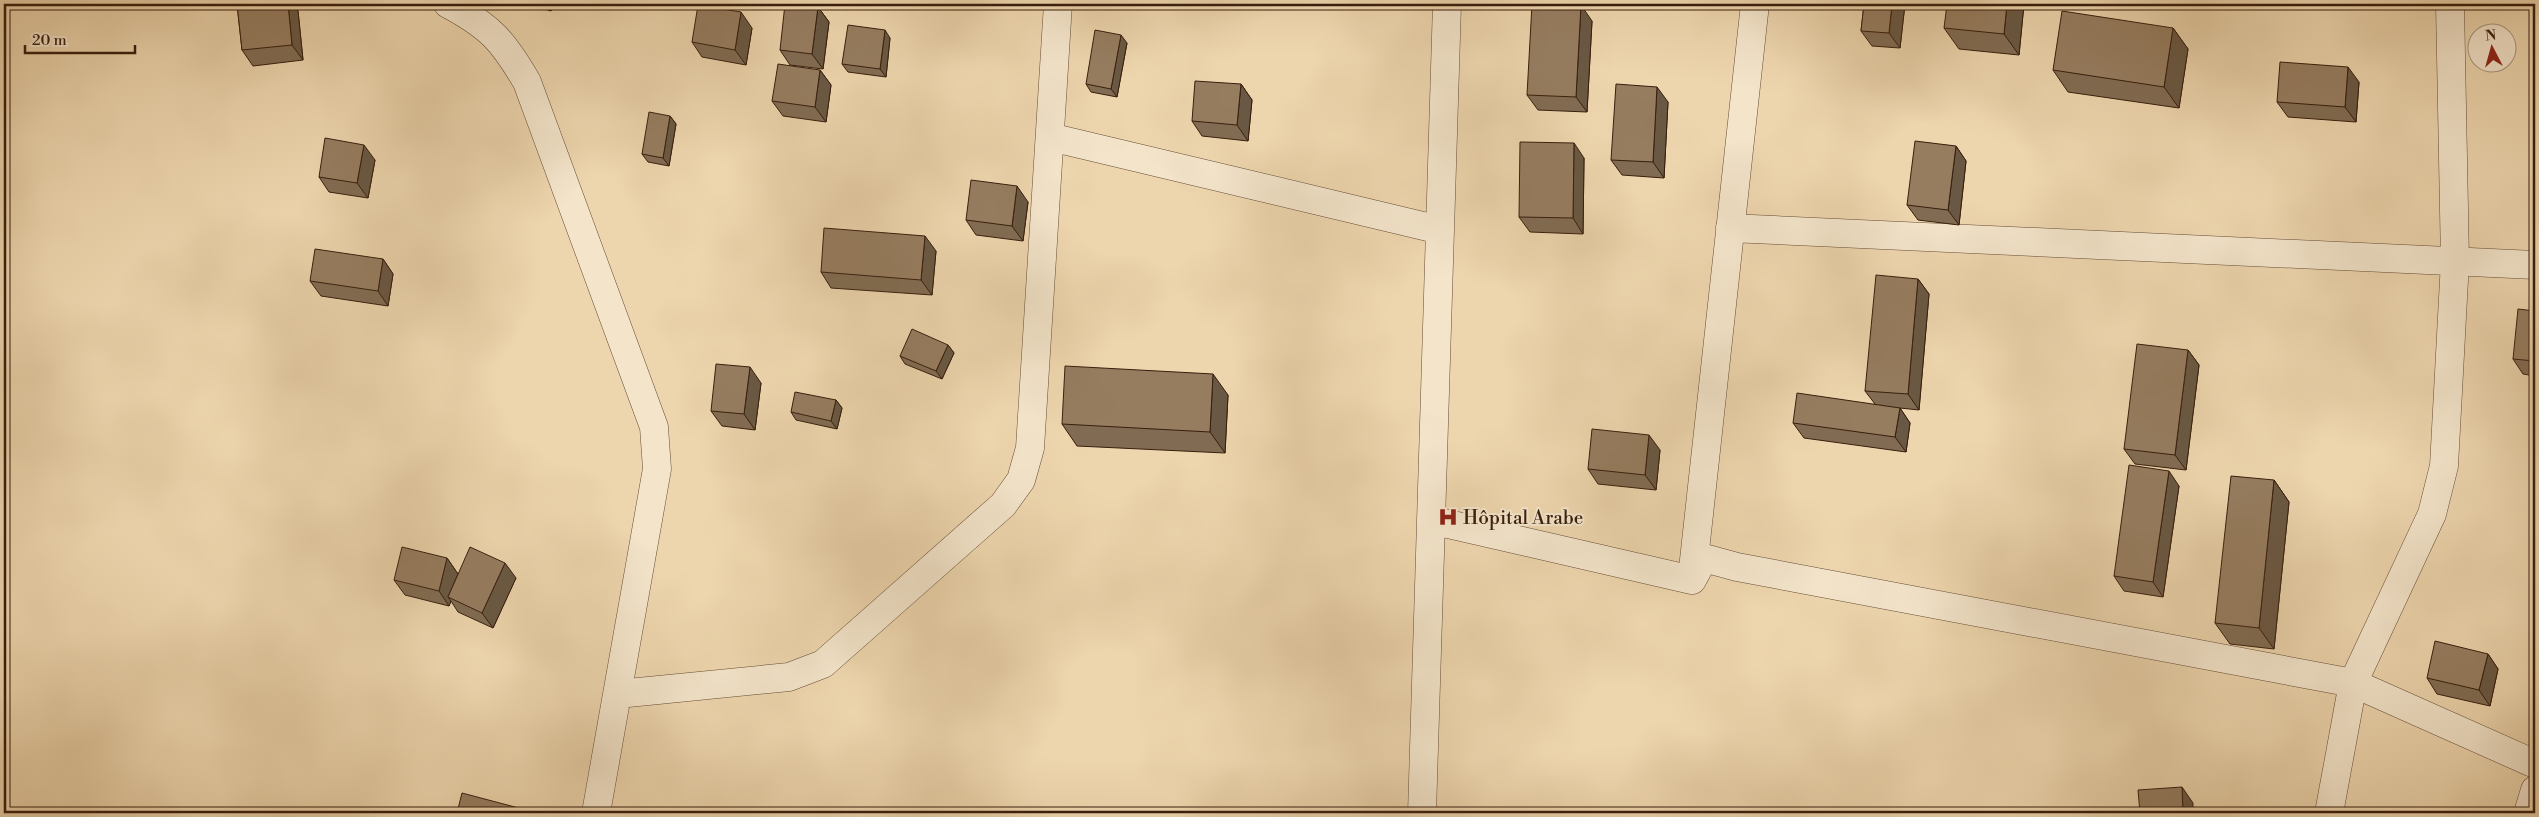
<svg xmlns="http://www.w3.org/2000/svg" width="2539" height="817" font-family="'Libre Bodoni',serif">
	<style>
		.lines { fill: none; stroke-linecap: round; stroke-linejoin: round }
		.minor-casing { stroke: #654c35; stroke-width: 29 }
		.minor { stroke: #f3e4ca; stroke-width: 28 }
		.wall { fill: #816c53; stroke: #381e0d }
		.shaded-wall { fill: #695843; stroke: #381e0d }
		.building { fill: #967d60; stroke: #381e0d }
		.labels { text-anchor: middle; stroke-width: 4; stroke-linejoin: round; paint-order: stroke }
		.poi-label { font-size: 19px; fill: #381e0d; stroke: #f3e4ca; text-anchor: start }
	</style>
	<rect width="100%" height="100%" fill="#edd5ad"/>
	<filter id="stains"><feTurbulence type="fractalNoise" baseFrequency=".004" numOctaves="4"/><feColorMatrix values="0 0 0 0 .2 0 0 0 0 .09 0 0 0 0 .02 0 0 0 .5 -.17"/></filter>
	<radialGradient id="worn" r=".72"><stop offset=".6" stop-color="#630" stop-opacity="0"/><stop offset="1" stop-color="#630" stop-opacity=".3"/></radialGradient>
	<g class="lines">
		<defs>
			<path id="minor" d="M448 4C491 27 503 41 527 82L654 427 657 469 596 813
				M1050 137 1440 230
				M1730 228 2535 265
				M1431 520 1692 580
				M1692 578 1755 4
				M1692 580 1704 558 1737 567 2353 683 2535 764
				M618 694 789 677 823 664 1003 505 1021 480 1030 448 1058 4
				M1422 813 1447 4
				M2329 813 2353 683 2432 514 2444 466 2455 261 2450 4
				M2528 813 2535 790"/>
		</defs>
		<!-- minor casing -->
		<use href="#minor" class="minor-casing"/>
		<!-- minor -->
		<use href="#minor" class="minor"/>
	</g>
	<!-- wall -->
	<path class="wall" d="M237 4H293L298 11 303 60 253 66 242 50Z
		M528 4H553L551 11Z
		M1864 4H1905L1900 48 1872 46 1861 31Z
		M2024 4 2019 55 1959 49 1944 28Z
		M818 7 829 22 823 69 790 65 780 50Z
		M1592 21 1587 112 1538 110 1527 95Z
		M752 28 746 65 702 57 692 42Z
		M2173 28 2188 49 2179 108 2068 92 2053 70Z
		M890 38 886 77 848 72 842 64Z
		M1127 43 1117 97 1091 92 1086 84Z
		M820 70 831 85 826 122 783 116 772 101Z
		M2359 82 2356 122 2288 117 2277 102Z
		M1241 84 1252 100 1248 141 1202 136 1192 121Z
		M1668 102 1664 178 1622 175 1611 160Z
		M670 116 676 124 669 166 648 162 642 154Z
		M1956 146 1966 161 1959 225 1918 220 1907 205Z
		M1584 158 1583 234 1530 232 1519 217Z
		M375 160 368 198 329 192 319 177Z
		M1028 202 1023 241 976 235 966 220Z
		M936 251 932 295 831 288 821 272Z
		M383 259 393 274 388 306 321 296 310 281Z
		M1918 279 1929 294 1919 410 1900 408 1910 423 1906 452 1804 438 1793 423 1875 404 1865 391Z
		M2535 311V376L2523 374 2513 359Z
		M948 345 954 353 942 379 905 364 900 356Z
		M2188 350 2199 365 2186 470 2135 464 2124 449Z
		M761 383 755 430 722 426 711 411Z
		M1228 395 1225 453 1077 446 1062 424Z
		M836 400 842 408 837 429 796 420 791 412Z
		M1660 450 1656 490 1598 484 1588 469Z
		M2274 480 2289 502 2274 649 2230 644 2215 623Z
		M2179 486 2163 597 2124 591 2114 576Z
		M447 558 458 574 516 578 493 628 458 612 451 601 449 606 405 595 394 580Z
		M2488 654 2498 669 2490 706 2437 694 2427 678Z"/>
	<!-- shaded-wall -->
	<path class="shaded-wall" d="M288 4H293L298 11 303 60 292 45Z
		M546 4H553L551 11Z
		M1892 4H1905L1900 48 1889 33Z
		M2007 4H2024L2019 55 2004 34Z
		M1581 5 1592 21 1587 112 1576 97Z
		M818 7 829 22 823 69 812 54Z
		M741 12 752 28 746 65 735 50Z
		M2173 28 2188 49 2179 108 2164 87Z
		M885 30 890 38 886 77 880 69Z
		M1121 35 1127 43 1117 97 1111 89Z
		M2348 67 2359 82 2356 122 2345 107Z
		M820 70 831 85 826 122 815 107Z
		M1241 84 1252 100 1248 141 1237 125Z
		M1657 87 1668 102 1664 178 1653 162Z
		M670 116 676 124 669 166 663 158Z
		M1574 143 1584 158 1583 234 1573 218Z
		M364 145 375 160 368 198 357 183Z
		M1956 146 1966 161 1959 225 1948 210Z
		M1017 186 1028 202 1023 241 1012 226Z
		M925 236 936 251 932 295 921 280Z
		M383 259 393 274 388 306 378 291Z
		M1918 279 1929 294 1919 410 1908 394Z
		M948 345 954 353 942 379 936 371Z
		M2188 350 2199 365 2186 470 2175 455Z
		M750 367 761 383 755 430 744 414Z
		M1213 374 1228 395 1225 453 1210 432Z
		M836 400 842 408 837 429 831 421Z
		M1900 408 1910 423 1906 452 1895 437Z
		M1649 435 1660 450 1656 490 1645 475Z
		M2169 471 2179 486 2163 597 2153 582Z
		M2274 480 2289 502 2274 649 2259 628Z
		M447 558 458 574 448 597 451 601 449 606 439 591Z
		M505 563 516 578 493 628 482 613Z
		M2488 654 2498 669 2490 706 2479 690Z
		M2182 787 2193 803V813H2183Z"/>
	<!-- building -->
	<path class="building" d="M237 4H288L292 45 242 50Z
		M785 4H796L818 7 812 54 780 50Z
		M1532 4 1581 5 1576 97 1527 95Z
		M1864 4H1892L1889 33 1861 31Z
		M1947 4H2007L2004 34 1944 28Z
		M698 5 741 12 735 50 692 42Z
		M2062 11 2173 28 2164 87 2053 70Z
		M848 25 885 30 880 69 842 64Z
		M1095 30 1121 35 1111 89 1086 84Z
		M2280 62 2348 67 2345 107 2277 102Z
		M778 64 820 70 815 107 772 101Z
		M1195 81 1241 84 1237 125 1192 121Z
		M1616 84 1657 87 1653 162 1611 160Z
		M649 112 670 116 663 158 642 154Z
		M325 138 364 145 357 183 319 177Z
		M1915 141 1956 146 1948 210 1907 205Z
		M1520 142 1574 143 1573 218 1519 217Z
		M971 180 1017 186 1012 226 966 220Z
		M824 228 925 236 921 280 821 272Z
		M315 249 383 259 378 291 310 281Z
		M1876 275 1918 279 1908 394 1865 391Z
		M2518 309 2535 311V361L2513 359Z
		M912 329 948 345 936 371 900 356Z
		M2137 344 2188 350 2175 455 2124 449Z
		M716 364 750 367 744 414 711 411Z
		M1065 366 1213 374 1210 432 1062 424Z
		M795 392 836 400 831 421 791 412Z
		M1797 393 1900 408 1895 437 1793 423Z
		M1592 429 1649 435 1645 475 1588 469Z
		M2129 465 2169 471 2153 582 2114 576Z
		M2231 476 2274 480 2259 628 2215 623Z
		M402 547 447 558 439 591 394 580Z
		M470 547 505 563 482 613 448 597Z
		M2435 641 2488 654 2479 690 2427 678Z
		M2182 787 2183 813H2140L2138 790Z
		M462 793 530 811 529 813H457Z"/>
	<!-- icons -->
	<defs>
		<symbol id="hospital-bare" viewBox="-9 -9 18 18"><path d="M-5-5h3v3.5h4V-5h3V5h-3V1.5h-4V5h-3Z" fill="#8f2418" stroke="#f3e4ca" stroke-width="2.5" paint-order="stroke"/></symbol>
	</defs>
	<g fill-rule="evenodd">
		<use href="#hospital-bare" x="1434" y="503" width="28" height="28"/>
	</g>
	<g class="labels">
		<!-- poi labels -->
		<g class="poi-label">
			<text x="1463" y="524">Hôpital Arabe</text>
		</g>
	</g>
	<!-- margin -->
	<rect width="2539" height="817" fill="none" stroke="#edd5ad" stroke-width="20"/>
	<rect x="5" y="5" width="2529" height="807" fill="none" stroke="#381e0d" stroke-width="2.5"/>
	<rect x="10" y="10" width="2519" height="797" fill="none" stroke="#381e0d"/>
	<!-- north arrow -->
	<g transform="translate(2492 48) rotate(354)"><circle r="24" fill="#f3e4ca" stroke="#a8957e"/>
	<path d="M0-4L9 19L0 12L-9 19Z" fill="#8f2418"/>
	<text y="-8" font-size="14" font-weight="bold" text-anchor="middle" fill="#381e0d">N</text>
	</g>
	<!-- scale -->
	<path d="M25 45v8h110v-8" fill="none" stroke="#381e0d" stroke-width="2.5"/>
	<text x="32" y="45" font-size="15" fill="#381e0d" stroke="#f3e4ca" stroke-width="4" paint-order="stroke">20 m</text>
	<rect width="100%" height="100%" filter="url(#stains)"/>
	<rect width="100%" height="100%" fill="url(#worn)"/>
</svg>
